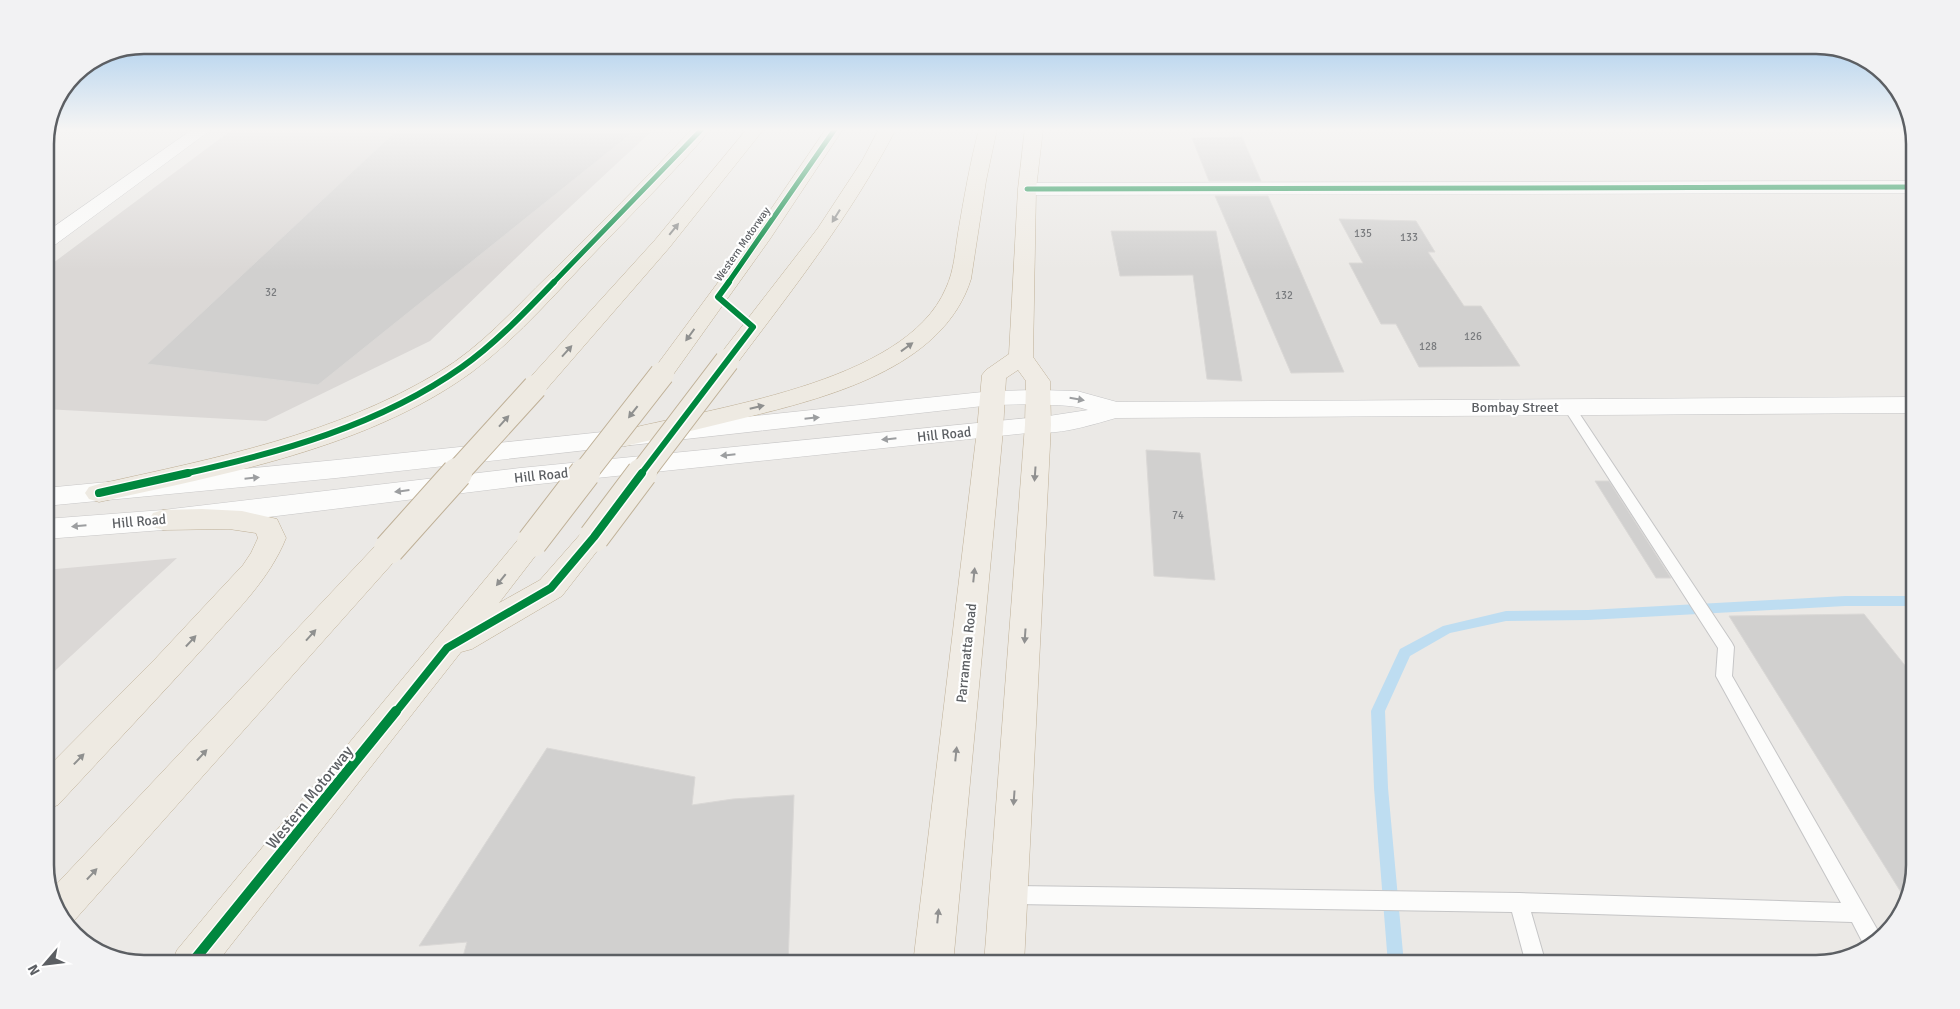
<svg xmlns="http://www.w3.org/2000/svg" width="1960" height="1009" font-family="Signika,sans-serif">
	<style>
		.industrial { fill: #dbd8d6 }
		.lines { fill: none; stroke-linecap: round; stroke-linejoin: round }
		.stream { fill: #beddf1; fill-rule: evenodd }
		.building { fill: #d1d0cf; stroke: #dad8d6 }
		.service-casing { stroke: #c5c5c6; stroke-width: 2 }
		.minor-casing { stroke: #c5c5c6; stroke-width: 1 }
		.secondary-casing { stroke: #c8c7c7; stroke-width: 1 }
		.trunk-casing { stroke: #bfb097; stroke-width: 1 }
		.motorway-casing { stroke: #bfb097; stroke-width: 1 }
		.service { fill: #fcfcfb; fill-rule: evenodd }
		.minor { fill: #fcfcfb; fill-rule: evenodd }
		.secondary { fill: #fcfcfb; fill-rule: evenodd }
		.trunk { fill: #f0ece5; fill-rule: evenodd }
		.motorway { fill: #eeeae2; fill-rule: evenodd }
		.motorway-bridge-far1-casing { stroke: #bfb097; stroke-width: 26; stroke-linecap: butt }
		.motorway-bridge-casing { stroke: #bfb097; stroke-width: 32; stroke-linecap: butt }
		.motorway-bridge-far1 { stroke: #eeeae2; stroke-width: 24 }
		.motorway-bridge { stroke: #eeeae2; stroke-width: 30 }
		.cycleway-far3-casing { stroke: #fff; stroke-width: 7 }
		.cycleway-far2-casing { stroke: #fff; stroke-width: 9 }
		.cycleway-far1-casing { stroke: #fff; stroke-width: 11 }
		.cycleway-casing { stroke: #fff; stroke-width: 13 }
		.cycleway-far3 { stroke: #00873e; stroke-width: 5 }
		.cycleway-far2 { stroke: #00873e; stroke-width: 6 }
		.cycleway-far1 { stroke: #00873e; stroke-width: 8 }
		.cycleway { stroke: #00873e; stroke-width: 10 }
		.oneway { fill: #8f908f }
		.oneway2 { fill: #9c9ea0 }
		.oneway3 { fill: #909090 }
		.labels { text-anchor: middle; stroke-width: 4.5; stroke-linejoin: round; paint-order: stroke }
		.number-label { font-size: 11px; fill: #7a7c7f }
		.far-street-label { font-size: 11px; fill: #5c5f63; stroke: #fff }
		.street-label { font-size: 14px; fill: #5c5f63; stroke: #fff }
		.near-street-label { font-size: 16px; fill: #5c5f63; stroke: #fff }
		.rim { fill: none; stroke: #5c5f63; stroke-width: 2.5 }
	</style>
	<rect width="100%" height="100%" fill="#ebe9e6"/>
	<!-- industrial -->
	<path class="industrial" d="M233 129H654L542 233 430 341 266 421 45 409V269Z
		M177 558 45 680V570Z"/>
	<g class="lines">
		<!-- stream -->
		<path class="stream" d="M1845 596H1915V606H1845L1588 620 1506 621 1450 633 1410 656 1385 711 1388 788 1404 964H1388L1374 788 1371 711 1400 649 1443 626 1506 611 1588 610Z"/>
	</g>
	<!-- building -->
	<path class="building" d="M398 129H637L318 385 147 364Z
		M1242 137 1261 181H1209L1192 138Z
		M1215 196H1268L1344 372 1291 373Z
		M1339 219 1416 221 1435 252H1428L1464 306H1481L1520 366 1419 367 1396 324H1381L1349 263H1363Z
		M1111 231H1216L1242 381 1207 379 1193 275 1120 276Z
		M1146 450 1200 453 1215 580 1154 576Z
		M1595 481H1609L1671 578H1656Z
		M1864 614 1915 678V865L1907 902 1729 616Z
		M547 748 695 777 692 805 733 799 794 795 788 964H461L467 942 419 946Z"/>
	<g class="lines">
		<defs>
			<path id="service" d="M1569 403 1573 404 1732 643 1734 647 1732 676 1881 936 1871 947 1866 949 1852 922 1531 912 1546 964H1526L1512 912 1009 904 1002 901 999 895 1002 889 1009 886 1519 893 1841 903 1716 676 1718 648 1563 407Z"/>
			<path id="minor" d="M193 129H212L52 247 45 249V233Z
				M1915 181V193L1027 195 1020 193 1018 189 1020 185 1027 183Z
				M1038 390 1077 391 1117 402 1915 397V413L1116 418C1091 425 1055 437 1029 431L1025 425 1029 419 1088 410C1069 403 1049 407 1029 402L1026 397 1029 392Z"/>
			<path id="secondary" d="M1038 390 1047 392 1050 397 1047 402 1038 404 992 405 336 478 45 506V488L336 460 992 391Z
				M1038 417 1047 419 1051 425 1047 431 520 486 163 530 45 539V519L163 510 520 468Z"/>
			<path id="trunk" d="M1025 129H1043L1036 189 1033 357 1050 381 1051 425 1024 964H984L1025 425 1026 381 1018 370 1006 378 1003 430 953 964H913L977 430 982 375 986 370 1009 354 1018 189Z"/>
			<path id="motorway" d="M692 129H710C701 142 689 154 678 166 653 193 627 219 602 245 560 288 520 336 472 372 366 449 224 474 99 502L89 499 85 493 89 487 99 484C216 458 335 435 439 372 481 347 514 309 549 275 597 227 646 179 692 129Z
				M747 129H764L669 248 544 392 535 394 526 392 523 387 526 382 655 240Z
				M826 129H843L770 239 670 379 662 381 654 379 650 374 654 369 756 231Z
				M879 129H896C852 214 793 289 735 366L727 368 719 366 715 361 818 228 862 161Z
				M979 129H997L986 181 971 279C943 369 825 398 744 418 704 428 665 437 625 446L616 444 612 438 616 432C707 408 905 385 946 288 954 271 955 252 958 233 964 198 970 163 979 129Z
				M202 509 242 511 277 519 286 538C269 580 237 610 207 644 158 698 108 751 58 805L45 810V770L156 658 243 565 251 553 258 538 256 533 229 529 163 530 153 527 149 520 153 513 163 510Z
				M594 527 604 530 608 537 562 596 472 649 461 652 216 964H171L177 950 522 535 532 532 542 535 546 542 499 603 540 580 584 530Z
				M389 539 399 542 403 549 399 556 72 923 67 925 62 920 51 890 379 542Z"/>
		</defs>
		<!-- service casing -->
		<use href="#service" class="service-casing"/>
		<!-- minor casing -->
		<use href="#minor" class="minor-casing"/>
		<!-- secondary casing -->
		<use href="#secondary" class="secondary-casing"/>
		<!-- trunk casing -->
		<use href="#trunk" class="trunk-casing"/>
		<!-- motorway casing -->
		<use href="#motorway" class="motorway-casing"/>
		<!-- service -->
		<use href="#service" class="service"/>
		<!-- minor -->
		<use href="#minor" class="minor"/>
		<!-- secondary -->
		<use href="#secondary" class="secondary"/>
		<!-- trunk -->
		<use href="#trunk" class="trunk"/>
		<!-- motorway -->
		<use href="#motorway" class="motorway"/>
		<defs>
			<path id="motorway-bridge-far1" d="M456 474 535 387
				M584 474 662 374
				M641 474 727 361"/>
			<path id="motorway-bridge" d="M594 537 642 473
				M532 542 585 473
				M389 549 457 473"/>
		</defs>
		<!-- motorway-bridge-far1 casing -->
		<use href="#motorway-bridge-far1" class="motorway-bridge-far1-casing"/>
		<!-- motorway-bridge casing -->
		<use href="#motorway-bridge" class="motorway-bridge-casing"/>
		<!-- motorway-bridge-far1 -->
		<use href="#motorway-bridge-far1" class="motorway-bridge-far1"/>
		<!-- motorway-bridge -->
		<use href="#motorway-bridge" class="motorway-bridge"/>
		<defs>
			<path id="cycleway-far3" d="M1027 189 1915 187
				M553 283 702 129
				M728 283 835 129"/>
			<path id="cycleway-far2" d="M183 474C279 453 380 425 462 367 496 343 525 312 554 282
				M641 474 753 327 718 297 729 282"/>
			<path id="cycleway-far1" d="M99 493 188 473
				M395 713 447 648 551 588 594 537 642 473"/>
			<path id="cycleway" d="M191 964 396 711"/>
		</defs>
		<!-- cycleway-far3 casing -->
		<use href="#cycleway-far3" class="cycleway-far3-casing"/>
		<!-- cycleway-far2 casing -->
		<use href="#cycleway-far2" class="cycleway-far2-casing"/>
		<!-- cycleway-far1 casing -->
		<use href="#cycleway-far1" class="cycleway-far1-casing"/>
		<!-- cycleway casing -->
		<use href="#cycleway" class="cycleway-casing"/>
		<!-- cycleway-far3 -->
		<use href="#cycleway-far3" class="cycleway-far3"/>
		<!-- cycleway-far2 -->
		<use href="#cycleway-far2" class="cycleway-far2"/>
		<!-- cycleway-far1 -->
		<use href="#cycleway-far1" class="cycleway-far1"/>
		<!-- cycleway -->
		<use href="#cycleway" class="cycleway"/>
	</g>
	<!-- one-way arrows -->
	<defs><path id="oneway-solid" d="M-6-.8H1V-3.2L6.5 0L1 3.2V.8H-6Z" transform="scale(1.25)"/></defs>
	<g class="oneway">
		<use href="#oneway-solid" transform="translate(836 216) rotate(122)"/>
		<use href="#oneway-solid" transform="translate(674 229) rotate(-51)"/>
		<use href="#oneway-solid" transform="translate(690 335) rotate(126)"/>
		<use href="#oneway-solid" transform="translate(907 347) rotate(-36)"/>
		<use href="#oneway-solid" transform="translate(567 351) rotate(-48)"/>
		<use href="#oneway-solid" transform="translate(757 407) rotate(-13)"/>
		<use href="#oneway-solid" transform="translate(633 412) rotate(128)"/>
		<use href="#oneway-solid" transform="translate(504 421) rotate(-48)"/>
		<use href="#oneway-solid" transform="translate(501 580) rotate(129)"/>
		<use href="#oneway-solid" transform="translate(311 635) rotate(-48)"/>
		<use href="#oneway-solid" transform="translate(191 641) rotate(-47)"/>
		<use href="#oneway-solid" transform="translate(202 755) rotate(-47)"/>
		<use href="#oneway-solid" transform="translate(79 759) rotate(-46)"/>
		<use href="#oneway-solid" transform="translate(92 874) rotate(-47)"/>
	</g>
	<g class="oneway2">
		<use href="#oneway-solid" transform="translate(1077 399) rotate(10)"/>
		<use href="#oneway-solid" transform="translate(812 418) rotate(-6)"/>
		<use href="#oneway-solid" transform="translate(889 439) rotate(174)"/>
		<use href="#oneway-solid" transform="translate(728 455) rotate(174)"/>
		<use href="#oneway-solid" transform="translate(252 478) rotate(-6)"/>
		<use href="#oneway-solid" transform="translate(402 491) rotate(173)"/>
		<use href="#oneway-solid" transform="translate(79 526) rotate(175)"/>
	</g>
	<g class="oneway3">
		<use href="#oneway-solid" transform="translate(1035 474) rotate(94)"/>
		<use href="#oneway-solid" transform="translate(974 575) rotate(-84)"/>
		<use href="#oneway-solid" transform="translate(1025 636) rotate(94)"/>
		<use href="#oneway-solid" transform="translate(956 754) rotate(-84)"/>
		<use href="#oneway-solid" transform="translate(1014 798) rotate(94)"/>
		<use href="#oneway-solid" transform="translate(938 916) rotate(-84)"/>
	</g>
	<!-- sky -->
	<linearGradient id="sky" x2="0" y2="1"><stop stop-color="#97c4ec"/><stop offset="0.48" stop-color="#f6f5f4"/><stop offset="1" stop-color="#f6f5f4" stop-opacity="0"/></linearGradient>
	<rect width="1960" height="270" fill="url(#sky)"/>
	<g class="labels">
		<!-- number labels -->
		<g class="number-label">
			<text x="1363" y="237">135</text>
			<text x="1409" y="241">133</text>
			<text x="271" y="296">32</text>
			<text x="1284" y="299">132</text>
			<text x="1473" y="340">126</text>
			<text x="1428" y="350">128</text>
			<text x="1178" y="519">74</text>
		</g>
		<!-- far-street labels -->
		<g class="far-street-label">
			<text transform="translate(742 244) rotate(-55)" y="4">Western Motorway</text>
		</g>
		<!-- street labels -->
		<g class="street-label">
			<text x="1515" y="412">Bombay Street</text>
			<text transform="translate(944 434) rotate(-6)" y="5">Hill Road</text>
			<text transform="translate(541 475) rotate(-6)" y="5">Hill Road</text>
			<text transform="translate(139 521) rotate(-5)" y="5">Hill Road</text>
			<text transform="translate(966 653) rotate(-84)" y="5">Parramatta Road</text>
		</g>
		<!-- near-street labels -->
		<g class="near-street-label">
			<text transform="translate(309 797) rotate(-51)" y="6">Western Motorway</text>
		</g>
	</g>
	<!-- crop -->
	<path d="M0 0H1960V1009H0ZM144 54H1816A90 90 0 0 1 1906 144V865A90 90 0 0 1 1816 955H144A90 90 0 0 1 54 865V144A90 90 0 0 1 144 54Z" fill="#f2f2f3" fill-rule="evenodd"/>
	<path class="rim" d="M144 54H1816A90 90 0 0 1 1906 144V865A90 90 0 0 1 1816 955H144A90 90 0 0 1 54 865V144A90 90 0 0 1 144 54Z"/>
	<!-- north arrow -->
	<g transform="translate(45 964) rotate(242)" stroke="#ffffff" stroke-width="4" paint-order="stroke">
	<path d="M0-4L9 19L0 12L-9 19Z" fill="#5c5f63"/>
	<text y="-8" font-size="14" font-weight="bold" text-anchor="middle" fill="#5c5f63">N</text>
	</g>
</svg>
